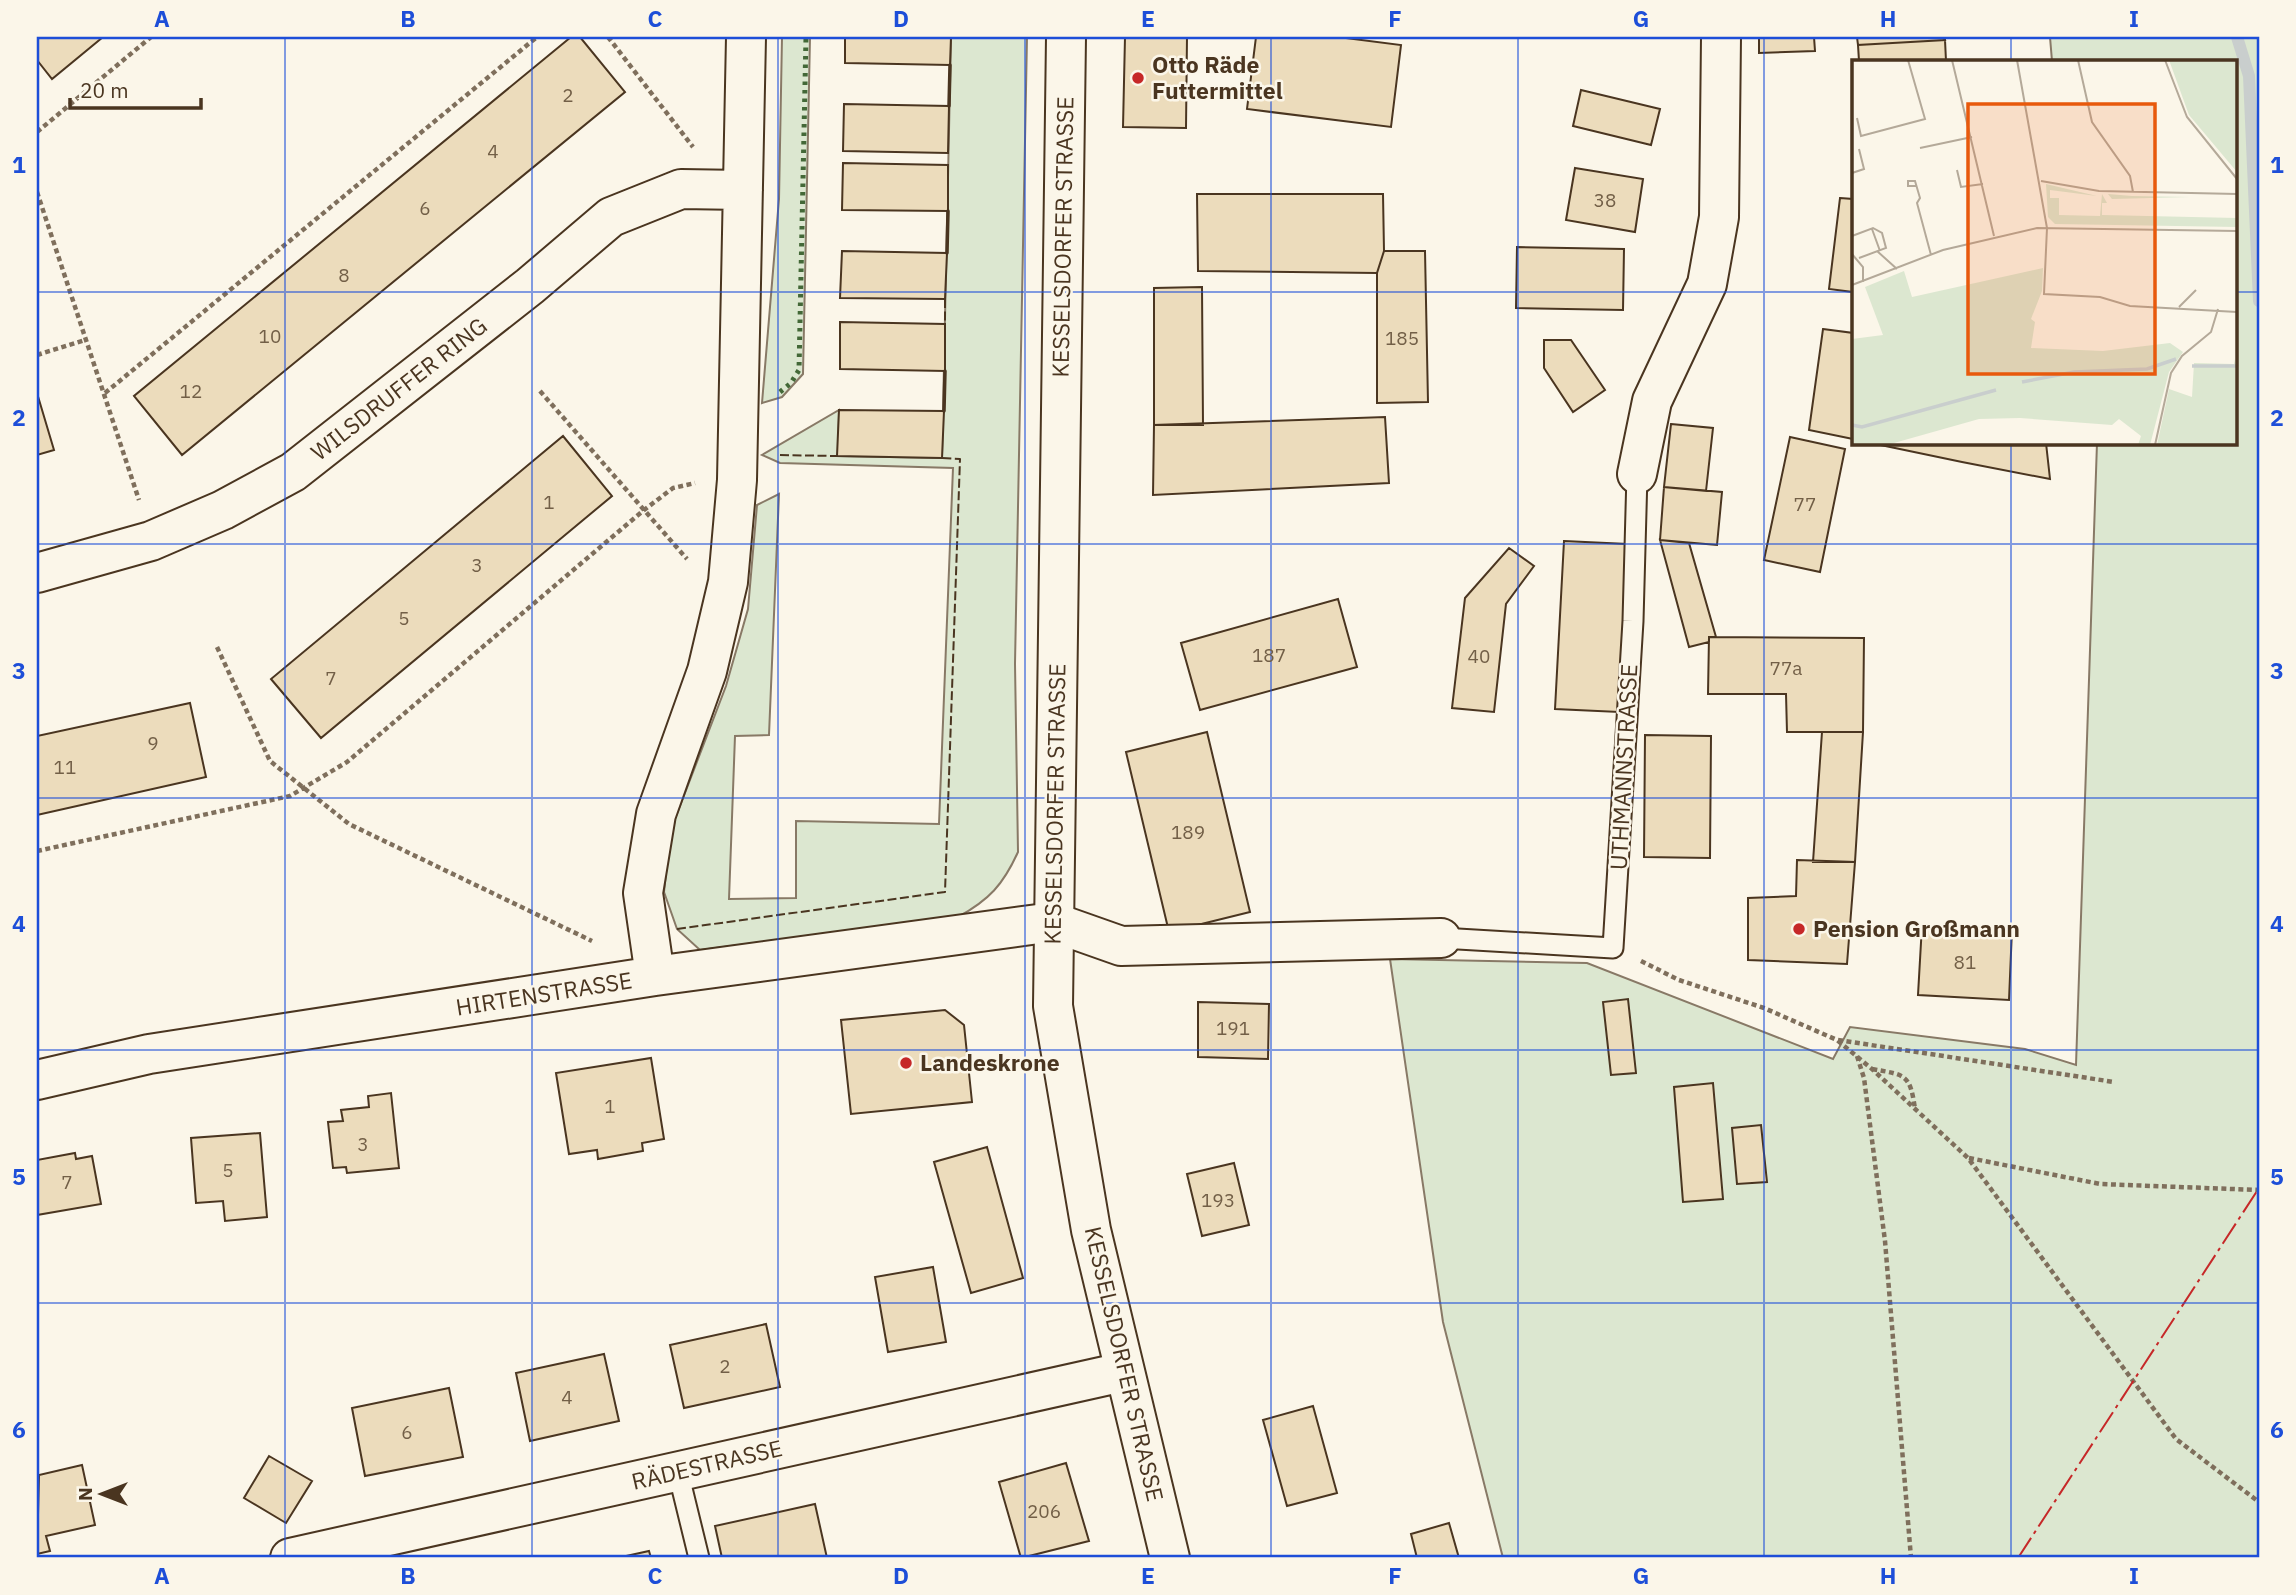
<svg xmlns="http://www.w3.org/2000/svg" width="2296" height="1595" font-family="'IBM Plex Sans',sans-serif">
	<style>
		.green { fill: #dce7d0; stroke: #887966; stroke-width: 2 }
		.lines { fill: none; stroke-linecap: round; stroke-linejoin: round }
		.stream { stroke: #c9cecd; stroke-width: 12 }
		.building { fill: #ecdcbc; stroke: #4a3520; stroke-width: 2 }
		.service-casing { stroke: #4a3520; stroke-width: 23 }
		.minor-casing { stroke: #4a3520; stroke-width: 42 }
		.secondary-casing { stroke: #4a3520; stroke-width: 42 }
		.path { stroke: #7f6f5c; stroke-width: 4.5; stroke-dasharray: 5 3.5; stroke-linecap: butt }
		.service { stroke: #fbf6e9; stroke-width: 19 }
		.minor { stroke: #fbf6e9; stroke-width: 38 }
		.secondary { stroke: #fbf6e9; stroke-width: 38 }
		.hedge { stroke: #436837; stroke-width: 5; stroke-dasharray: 3.5 5; stroke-linecap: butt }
		.fence { stroke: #4a3520; stroke-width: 2; stroke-dasharray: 9 3.5; stroke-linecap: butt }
		.wall { stroke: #4a3520; stroke-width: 3.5 }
		.power { stroke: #c62828; stroke-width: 2; stroke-dasharray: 24 5 3.5 5; stroke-linecap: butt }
		.grid { fill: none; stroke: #1d4ed8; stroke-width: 2; stroke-opacity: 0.55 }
		.poi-dot { fill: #c62828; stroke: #fbf6e9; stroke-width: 2.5 }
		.labels { text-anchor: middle; stroke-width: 5; stroke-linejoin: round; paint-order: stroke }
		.number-label { font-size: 19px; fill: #725f47 }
		.poi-label { font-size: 23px; font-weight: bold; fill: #4a3520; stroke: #fbf6e9; text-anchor: start }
		.street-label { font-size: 23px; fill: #4a3520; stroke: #fbf6e9 }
		.inset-river { fill: none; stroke: #c9cecd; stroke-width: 3.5 }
		.inset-road { fill: none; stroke: #b4a999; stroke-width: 2 }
		.view { fill: #e8590c; fill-opacity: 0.15; stroke: #e8590c; stroke-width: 3.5 }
		.inset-edge { fill: none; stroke: #4a3520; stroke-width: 3.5 }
		.neatline { fill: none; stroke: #1d4ed8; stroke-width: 2.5 }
		.grid-label { font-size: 23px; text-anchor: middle; font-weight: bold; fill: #1d4ed8 }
	</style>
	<rect width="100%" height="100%" fill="#fbf6e9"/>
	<!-- green -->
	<path class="green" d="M782 37H810L803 374 782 397 762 403 779 199Z
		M951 37H1027L1015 664 1018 852C1003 885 989 900 958 917L700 950 677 929 664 892 668 854 675 819 726 686 748 609 757 505 779 494 769 735 735 736 729 899 796 898V821L939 824 953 468 780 463 762 455 839 410 838 456 942 458Z
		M2050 37H2259V1558H1503L1443 1322 1390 959 1587 963 1833 1059 1850 1027 2025 1049 2076 1065 2097 443H2235V61H2052Z"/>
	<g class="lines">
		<!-- stream -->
		<path class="stream" d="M2237 37 2249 76 2259 301"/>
	</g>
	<!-- building -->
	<path class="building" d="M37 37H103L52 79 37 60Z
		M571 37H580L625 92 182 455 134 396Z
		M845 37H951L950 65 845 63Z
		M1125 37H1187L1186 128 1123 127Z
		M1256 37H1338L1401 45 1391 127 1247 109Z
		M1759 37H1814L1815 51 1759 53Z
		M1857 37H1944L1945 40 1858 45Z
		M1945 40 1946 61H1859L1858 45Z
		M1581 90 1660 109 1651 145 1573 126Z
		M844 104 949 106 948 153 843 151Z
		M843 163 948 165V211L842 210Z
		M1575 168 1643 179 1635 232 1566 220Z
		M1197 194H1383L1384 251 1377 273 1198 271Z
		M1840 198 1853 199V292L1829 289Z
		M1517 247 1624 249 1623 310 1516 308Z
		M842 251 947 253 945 299 840 298Z
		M1384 251H1425L1428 402 1377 403V273Z
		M1202 287 1203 425H1154V288Z
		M840 322 945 324V371L840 369Z
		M1823 329 1853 333V439L1809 430Z
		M1544 340H1571L1605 390 1573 412 1544 368Z
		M37 393 54 450 37 455Z
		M839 410 944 411 942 458 837 456Z
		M1385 417 1389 483 1153 495 1154 425Z
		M1671 424 1713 428 1706 491 1664 487Z
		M563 436 612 496 321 738 271 679Z
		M1790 437 1845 449 1820 572 1764 560Z
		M1871 443H2046L2050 479 1962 462Z
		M1664 487 1722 492 1717 545 1660 540Z
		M1660 540 1689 543 1716 637H1709V642L1689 647Z
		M1564 541 1627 544 1619 712 1555 709Z
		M1509 548 1534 566 1506 604 1494 712 1452 708 1465 598Z
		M1338 599 1357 667 1200 710 1181 643Z
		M1709 637 1864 638 1863 732H1787L1786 694H1708Z
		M190 703 206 777 37 815V736Z
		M1207 732 1250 912 1169 932 1126 752Z
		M1822 732H1863L1855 862H1813Z
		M1645 735 1711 736 1710 858 1644 857Z
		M1797 860 1855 862 1847 964 1748 960V898L1796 896Z
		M1922 925 2012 929 2009 1000 1918 995Z
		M1628 999 1636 1073 1611 1075 1603 1002Z
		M1198 1002 1269 1004 1268 1059 1198 1057Z
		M945 1010 964 1025 972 1102 851 1114 841 1020Z
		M651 1058 664 1139 642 1143 643 1151 598 1159 597 1150 569 1154 556 1073Z
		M1713 1083 1723 1199 1683 1202 1674 1087Z
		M391 1093 399 1168 347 1173 346 1167 333 1168 328 1122 343 1121 341 1110 369 1107 368 1096Z
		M1761 1125 1767 1182 1737 1184 1732 1128Z
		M260 1133 267 1217 225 1221 223 1201 196 1203 191 1138Z
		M987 1147 1023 1278 971 1293 934 1162Z
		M75 1153 76 1159 92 1156 101 1204 37 1215V1160Z
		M1234 1163 1249 1225 1202 1236 1187 1174Z
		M933 1267 946 1342 888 1352 875 1277Z
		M766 1324 780 1387 684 1408 670 1345Z
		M604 1354 619 1421 530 1441 516 1373Z
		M449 1388 463 1457 365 1476 352 1408Z
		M1313 1406 1337 1493 1287 1506 1263 1420Z
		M269 1456 312 1481 286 1523 244 1498Z
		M1066 1463 1089 1541 1021 1558 999 1482Z
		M82 1465 95 1525 46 1536 50 1551 37 1554 39 1475Z
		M815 1504 827 1558H722L715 1526Z
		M1449 1523 1459 1558H1417L1411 1534Z
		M649 1551 651 1558H617Z"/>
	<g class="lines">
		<defs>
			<path id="service" d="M1441 938 1613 948 1633 621 1637 474
				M678 1472 699 1558"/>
			<path id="minor" d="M1637 474 1652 401 1707 284 1719 217 1721 37
				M37 573 151 541 223 510 293 472 530 286 611 217 681 189 743 190
				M655 976 643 893 656 814 707 671 728 582 737 480 746 37
				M37 1080 149 1054 655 976 1053 922 1121 946 1441 938
				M290 1558 1123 1372"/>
			<path id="secondary" d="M1066 37 1053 1006 1091 1230 1170 1558"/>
		</defs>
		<!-- service casing -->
		<use href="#service" class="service-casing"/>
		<!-- minor casing -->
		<use href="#minor" class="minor-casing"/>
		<!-- secondary casing -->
		<use href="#secondary" class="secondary-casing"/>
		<!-- path -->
		<path class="path" d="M608 37 693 147
			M37 132 151 37
			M37 192 139 500
			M37 355 85 340
			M540 391 687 559
			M105 393 537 37
			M217 647 270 761 349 824 592 941
			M37 851 290 796 347 762 644 510 673 488 695 483
			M1641 961 1679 980 1764 1008 1837 1040 1872 1069 1968 1158 2176 1439 2259 1502
			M1838 1040 2114 1082
			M1857 1056 1864 1078 1885 1241 1911 1558
			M1872 1069C1906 1075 1910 1074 1915 1109
			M1969 1158 2100 1184 2259 1190"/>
		<!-- service -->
		<use href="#service" class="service"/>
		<!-- minor -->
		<use href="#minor" class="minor"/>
		<!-- secondary -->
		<use href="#secondary" class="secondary"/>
		<!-- hedge -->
		<path class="hedge" d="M780 392 791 383 799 370 806 37"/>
		<!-- fence -->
		<path class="fence" d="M945 299V324
			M780 455 837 456
			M677 929 945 892 960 459 942 458"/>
		<!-- wall -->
		<path class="wall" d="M949 106 950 65
			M947 253 948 211
			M944 411 945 371"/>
		<!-- power -->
		<path class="power" d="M2018 1558 2259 1188"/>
	</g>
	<!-- grid -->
	<path class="grid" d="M285 37V1558M532 37V1558M778 37V1558M1025 37V1558M1271 37V1558M1518 37V1558M1764 37V1558M2011 37V61M37 292H1853M2235 292H2259M2011 443V1558M37 544H2259M37 798H2259M37 1050H2259M37 1303H2259"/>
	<!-- markers -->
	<g class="poi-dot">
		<circle cx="1138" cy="78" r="7"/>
		<circle cx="1799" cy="929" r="7"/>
		<circle cx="906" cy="1063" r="7"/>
	</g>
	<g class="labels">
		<!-- number labels -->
		<g class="number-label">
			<text x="568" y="102">2</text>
			<text x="493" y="158">4</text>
			<text x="1605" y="207">38</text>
			<text x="425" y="215">6</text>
			<text x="344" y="282">8</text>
			<text x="270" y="343">10</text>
			<text x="1402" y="345">185</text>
			<text x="191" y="398">12</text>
			<text x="549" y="509">1</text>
			<text x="1805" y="511">77</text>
			<text x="477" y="572">3</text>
			<text x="404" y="625">5</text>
			<text x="1269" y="662">187</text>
			<text x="1479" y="663">40</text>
			<text x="1786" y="675">77a</text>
			<text x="331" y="685">7</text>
			<text x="153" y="750">9</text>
			<text x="65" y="774">11</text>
			<text x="1188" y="839">189</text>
			<text x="1965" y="969">81</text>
			<text x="1233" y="1035">191</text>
			<text x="610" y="1113">1</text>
			<text x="363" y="1151">3</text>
			<text x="228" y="1177">5</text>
			<text x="67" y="1189">7</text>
			<text x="1218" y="1207">193</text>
			<text x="725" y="1373">2</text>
			<text x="567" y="1404">4</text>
			<text x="407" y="1439">6</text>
			<text x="1044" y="1518">206</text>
		</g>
		<!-- poi labels -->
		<g class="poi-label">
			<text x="1152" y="73">Otto Räde<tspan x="1152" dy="26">Futtermittel</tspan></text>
			<text x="1813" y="937">Pension Großmann</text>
			<text x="920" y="1071">Landeskrone</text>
		</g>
		<!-- street labels -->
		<g class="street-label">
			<text transform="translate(1063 237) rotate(-89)" y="8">KESSELSDORFER STRASSE</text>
			<text transform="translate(399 389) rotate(-38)" y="8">WILSDRUFFER RING</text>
			<text transform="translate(1624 767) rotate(-87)" y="8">UTHMANNSTRASSE</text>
			<text transform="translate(1055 804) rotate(-89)" y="8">KESSELSDORFER STRASSE</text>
			<text transform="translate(544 994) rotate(-9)" y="8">HIRTENSTRASSE</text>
			<text transform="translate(1124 1364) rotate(77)" y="8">KESSELSDORFER STRASSE</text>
			<text transform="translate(707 1465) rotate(-13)" y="8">RÄDESTRASSE</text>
		</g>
	</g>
	<!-- overview -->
	<g transform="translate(1852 60)">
		<rect width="385" height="385" fill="#fbf6e9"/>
		<path d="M317 0H385V112L337 55ZM194 124 245 136 198 130V138H207V155L248 156 250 134 255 143H250V155L385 158V167L203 164 196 157ZM256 134 280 136 338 137 260 139ZM191 208 190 231 179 259 183 262 179 288 251 291 318 283 331 292 317 312 298 385H286L289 376 267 359 260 365 168 358 127 359 35 385H0V279L31 275 13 227 52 211 60 237ZM383 299 385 385H305L317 329 340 337 342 303 382 304Z" fill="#dce7d0"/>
		<path class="inset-river" d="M340 306H385M170 322 222 312 295 309 324 299M0 365 10 367 144 330"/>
		<path class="inset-road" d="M100 0 142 176M165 0 195 168 192 234 248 237 278 246 385 252M226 0 240 62 278 116 281 132M313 0 335 57 385 119M5 58 9 76 73 59 56 0M68 88 120 77M105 110 109 127 131 124M0 113 12 109 7 89M189 121 247 131 385 134M64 126H56V121H63L68 138 65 143 79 195M20 169 28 191M0 176 21 168 30 173 34 188 7 198M25 191 45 209M0 194 11 207V222M0 225 91 190 185 168 385 171M327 247 344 230M303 385 319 313 330 296 359 272 366 249"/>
		<path class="view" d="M116 44H303V314H116Z"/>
		<rect width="385" height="385" class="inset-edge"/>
	</g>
	<!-- border -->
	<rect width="2296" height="1595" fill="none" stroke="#fbf6e9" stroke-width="77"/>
	<!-- north arrow -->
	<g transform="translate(102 1494) rotate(270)" stroke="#fbf6e9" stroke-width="5" paint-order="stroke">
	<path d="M0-5L12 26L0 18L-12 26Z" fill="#4a3520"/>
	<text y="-10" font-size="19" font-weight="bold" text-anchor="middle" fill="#4a3520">N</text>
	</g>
	<!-- scale -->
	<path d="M70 98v10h131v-10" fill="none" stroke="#4a3520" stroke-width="3.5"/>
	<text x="80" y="98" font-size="21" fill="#4a3520" stroke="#fbf6e9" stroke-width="5" paint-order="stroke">20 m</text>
	<rect x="38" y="38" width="2220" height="1518" class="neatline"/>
	<g class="grid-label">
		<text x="162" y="27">A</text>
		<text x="408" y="27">B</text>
		<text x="655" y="27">C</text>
		<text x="901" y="27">D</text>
		<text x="1148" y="27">E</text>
		<text x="1395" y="27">F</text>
		<text x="1641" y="27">G</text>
		<text x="1888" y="27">H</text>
		<text x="2134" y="27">I</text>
		<text x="19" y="173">1</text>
		<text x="2277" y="173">1</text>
		<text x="19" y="426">2</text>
		<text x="2277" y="426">2</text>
		<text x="19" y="679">3</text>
		<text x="2277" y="679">3</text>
		<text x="19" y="932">4</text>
		<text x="2277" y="932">4</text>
		<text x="19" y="1185">5</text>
		<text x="2277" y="1185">5</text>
		<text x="19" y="1438">6</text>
		<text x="2277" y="1438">6</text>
		<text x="162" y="1584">A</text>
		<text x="408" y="1584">B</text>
		<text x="655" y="1584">C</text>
		<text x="901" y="1584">D</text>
		<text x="1148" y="1584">E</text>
		<text x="1395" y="1584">F</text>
		<text x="1641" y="1584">G</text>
		<text x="1888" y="1584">H</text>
		<text x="2134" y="1584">I</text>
	</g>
</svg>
